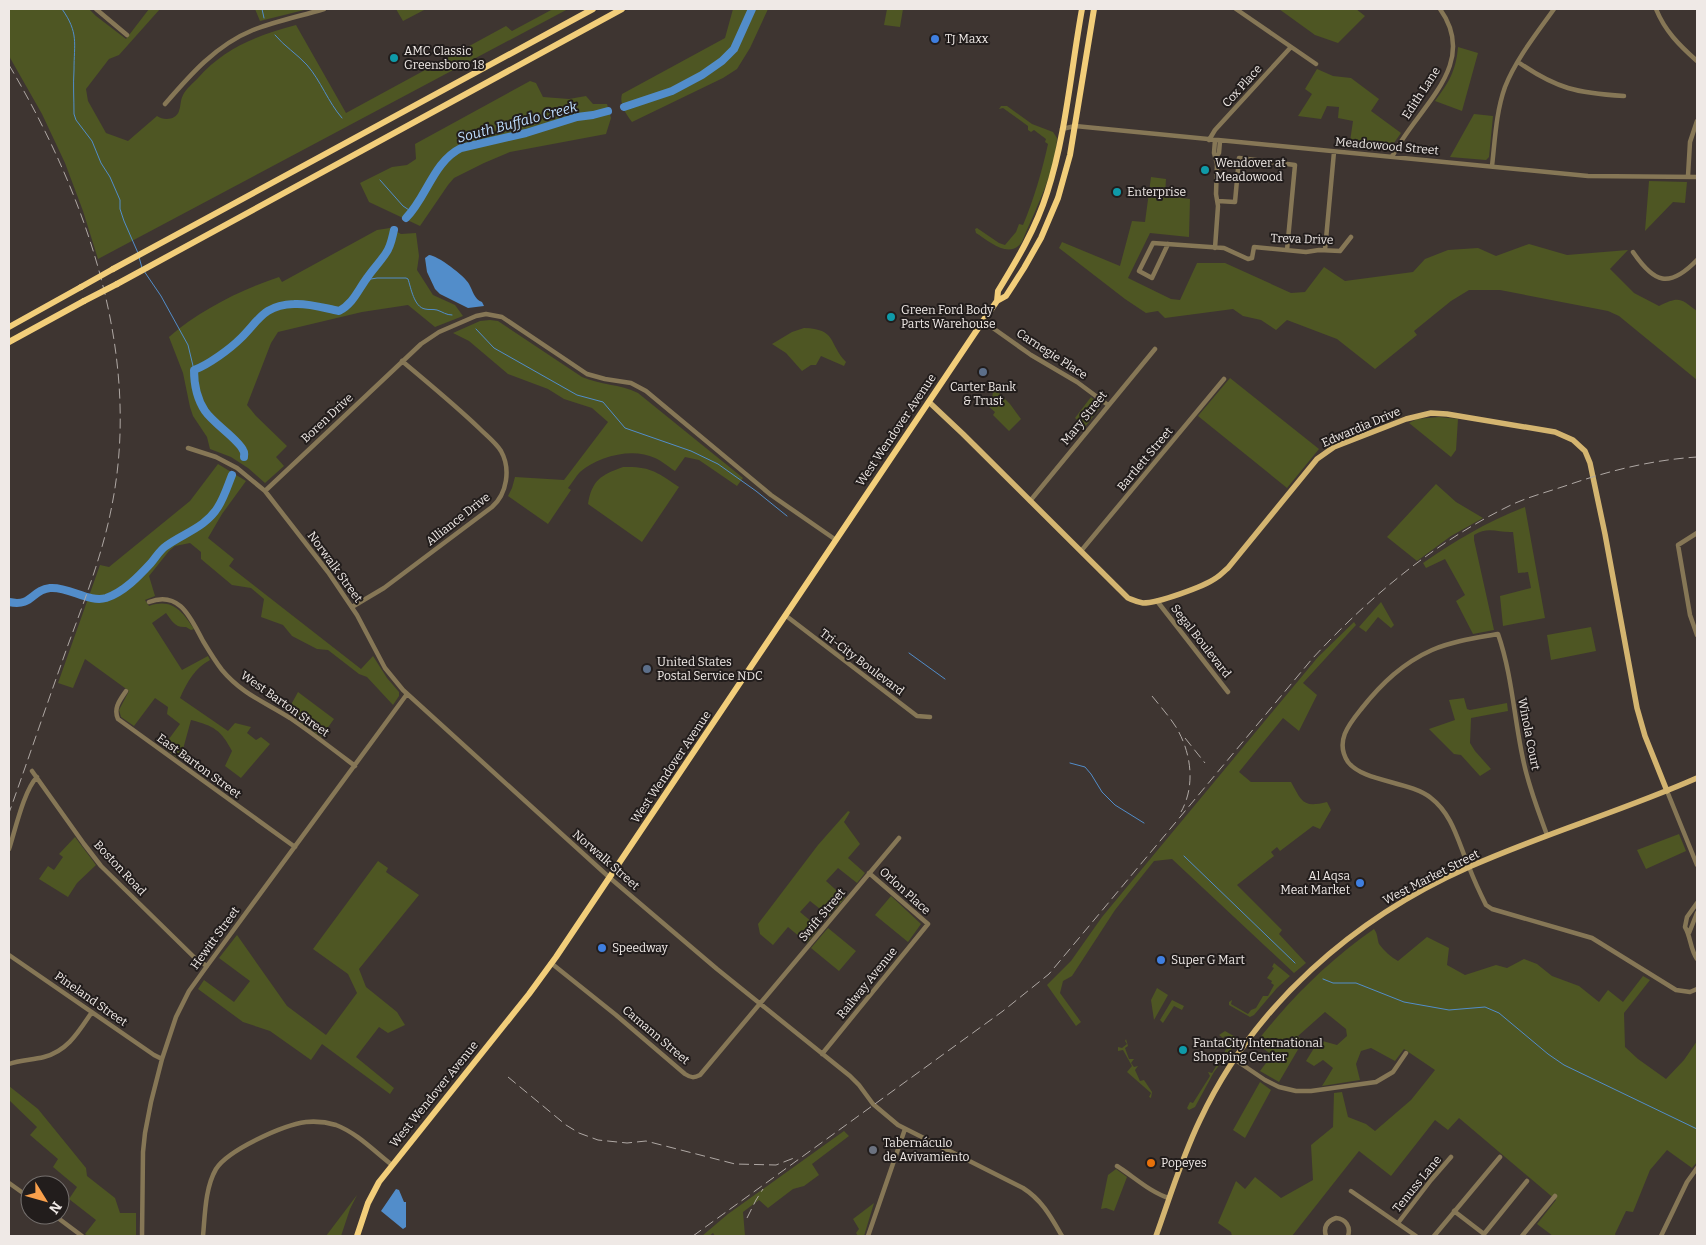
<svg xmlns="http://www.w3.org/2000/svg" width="1706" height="1245" font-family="Bitter,serif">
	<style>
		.green { fill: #4e5623 }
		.water { fill: #528dca }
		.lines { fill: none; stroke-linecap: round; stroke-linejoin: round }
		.stream { stroke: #528dca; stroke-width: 1 }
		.river { stroke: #528dca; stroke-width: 8 }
		.minor { stroke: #867756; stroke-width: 4.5 }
		.major { stroke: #d4b570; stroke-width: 5.5 }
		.highway { stroke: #f2ce7a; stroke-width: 6 }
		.rail { stroke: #afa8a4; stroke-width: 1; stroke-dasharray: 10 5; stroke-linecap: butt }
		.highway-bridge { stroke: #f2ce7a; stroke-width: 6 }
		.shop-dot { fill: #3f7fe0; stroke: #221d1c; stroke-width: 2 }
		.culture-dot { fill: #0f9aa8; stroke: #221d1c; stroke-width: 2 }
		.service-dot { fill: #5c6f8a; stroke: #221d1c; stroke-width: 2 }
		.worship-dot { fill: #6b7280; stroke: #221d1c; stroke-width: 2 }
		.food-dot { fill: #e8710a; stroke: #221d1c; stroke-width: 2 }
		.labels { text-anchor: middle; stroke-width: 4; stroke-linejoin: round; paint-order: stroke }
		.poi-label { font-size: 12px; fill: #efe9e6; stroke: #221d1c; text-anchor: start }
		.street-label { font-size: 12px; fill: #efe9e6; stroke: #221d1c }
		.water-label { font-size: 14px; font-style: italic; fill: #beddfe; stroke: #221d1c }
	</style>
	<rect width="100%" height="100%" fill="#3e3531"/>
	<!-- green -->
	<path class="green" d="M9 9H89L96 16 126 39 149 9H160L119 55 109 59 86 89 88 101 106 133 128 141 157 116C164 121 176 120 179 111 181 106 180 101 183 95 186 89 193 83 198 78 224 48 258 35 296 25L346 113 506 26 512 31 553 9H568L98 259 83 211 65 163 42 114 9 56Z
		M255 9H308L260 21Z
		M396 9H426L403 21Z
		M733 9H768L750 48 737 69 723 78 632 122C626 114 619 104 622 94L725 38Z
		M887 9H903L900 27 884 25Z
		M1279 9H1356L1365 16 1338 43 1315 35Z
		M1458 47 1478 53 1462 111 1435 101C1449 82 1456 71 1458 47Z
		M1317 69 1333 76 1351 78 1379 99 1371 111 1401 133 1389 150 1349 148 1353 121 1338 118 1339 107 1327 106 1321 119 1298 116 1312 94 1305 89Z
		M530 81 536 83 543 97 569 99 586 96 593 104H607L611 118 606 134 510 152 484 163 454 178 448 185 420 226 369 202 360 183 392 167 407 165 416 159 415 144Z
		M1001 106H1007L1032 124 1053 132 1057 138C1056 171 1034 212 1022 242 1009 260 989 241 976 233L975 229 977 228 999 243 1005 245 1016 232 1019 224 1023 225C1034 199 1042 171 1048 144L1045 142 1046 139 1034 130 1031 132 1028 130V126L1003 108 999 109Z
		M1474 114 1493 116 1489 157 1486 160 1450 157Z
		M1151 177 1166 179 1165 196 1190 199 1189 237 1150 233 1128 278 1171 299 1180 300 1197 263H1225L1291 293 1305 292 1324 267 1345 281 1413 272 1425 259 1448 250 1478 248 1496 256 1529 244 1567 255 1628 250 1610 269 1634 293 1659 306C1679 296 1680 298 1697 311V380L1619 316 1608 311 1500 290H1469L1451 301 1414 331 1417 335 1375 369 1337 339 1287 320 1276 330 1261 320 1243 316 1233 309 1165 318 1158 311 1146 313 1125 299 1059 248 1062 242 1120 266 1132 221 1145 222Z
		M1649 181 1687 182 1685 203 1673 202 1645 231Z
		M390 228 401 234 416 233 419 256 417 270 433 295 455 305 463 316 435 327 408 305 362 312 278 332 271 343 247 405 256 416 287 446 276 457 284 466 265 483 248 468 231 457 210 449 207 437 193 416 190 407 183 373 169 337C200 310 240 290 279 277L282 282 377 230Z
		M490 320 498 321 582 377C600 385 620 384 638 393L743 478 737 486 699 460 685 457 675 471C669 467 662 461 655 458 633 447 598 456 580 472 576 476 572 483 568 488L571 490 548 524 508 496 512 488 515 477 564 480 608 422 592 408 564 399 548 389 508 374 469 341 453 333 480 321Z
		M804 328C837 329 828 343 846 362L844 366 821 356 816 365H811L802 371 786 353 772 344 792 332Z
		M1230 378 1319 449 1287 488 1198 416Z
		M994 388 1010 404 1021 419 1009 431 993 415 995 412 988 406 991 402Z
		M1091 397 1098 403 1100 408 1085 427 1075 418Z
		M1439 417 1458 419 1456 450 1451 457 1409 423 1417 419Z
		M218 464 246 481 222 514 208 538 234 559 229 566 361 669 373 656 387 678 399 692V696L393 705 367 677 359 674 328 650 317 649 292 636 283 625 261 617 264 599 251 588 232 585 201 559V552L190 543 175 546 169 551 149 576 155 596 145 600 149 606C172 598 182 611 194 629L191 630 186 627C175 628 172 621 166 613L152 623 182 670 208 656 210 660C195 668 187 682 180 698L228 731 235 723 251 727 247 733 256 740 261 737 270 744 241 778 225 766 232 751C221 730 214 726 191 720L180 760 163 747 180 724 167 714 168 707 155 698 134 726 121 717 119 710 129 691 85 659 73 688 58 683 100 565 109 567 190 501Z
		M623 467C650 466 657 472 679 487L642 542 588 504C592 480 601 475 623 467Z
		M1436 484 1456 502 1483 518 1451 536 1417 561 1387 537Z
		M1525 507 1545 618 1503 626 1500 596 1531 588 1528 572 1518 573 1513 532C1499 533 1488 526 1474 535V540L1494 630 1473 634 1456 601 1465 595 1445 559 1426 568 1423 563C1455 541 1488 521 1525 507Z
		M1381 602 1394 625 1391 628 1378 617 1366 632 1359 627Z
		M1354 622 1356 625 1303 683 1317 695 1299 731 1283 718 1239 772 1251 782H1291C1302 802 1303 808 1327 802L1331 810 1320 829 1313 826 1280 851 1277 847 1271 852 1274 856 1237 885 1282 930 1279 934 1306 963 1294 973 1172 859 1154 861 1115 910 1072 976 1063 981 1060 993 1081 1022 1076 1026 1047 985 1071 961 1102 917 1318 657Z
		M1591 627 1596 651 1551 660 1547 635Z
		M298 692 334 719 321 737 287 712Z
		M1464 698 1467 709 1470 710 1507 703 1508 711 1471 718 1470 743 1475 751 1491 769 1480 776 1461 755 1454 754 1429 729 1455 720 1449 700Z
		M848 811 850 812 844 822 860 844 848 858 865 873 857 883 838 868 826 881 845 898 829 916 810 901 800 912 819 928 807 943 788 927 773 945 760 934 758 924 818 845Z
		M1679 834 1686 851 1646 869 1637 850Z
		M75 837 96 865 77 883 68 897 39 879 48 866 54 870 63 857 59 854Z
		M378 861 388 868 386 872 419 895 359 969 366 987 397 1012 405 1025 388 1033 379 1027 356 1057 394 1088 390 1094 322 1044 311 1060 270 1031 243 1022 198 989 204 980 234 1002 250 981 219 958 237 935 287 1006 326 1035 357 993 348 974 313 949Z
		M891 896 921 924 908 942 875 915Z
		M828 928 856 951 839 971 811 948Z
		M1374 929C1378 934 1377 939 1379 944 1384 951 1391 957 1398 961L1427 937 1449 948 1447 965 1465 975 1496 965 1507 968 1524 959 1537 964 1552 976 1579 986 1599 1002 1608 990 1623 1002 1643 976 1650 980 1624 1013 1625 1047 1638 1059 1666 1079 1684 1060 1697 1041V1162L1692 1168 1667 1150 1650 1170 1633 1212 1626 1211 1615 1234 1616 1236H1553L1537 1224 1556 1200 1459 1118 1448 1130 1435 1120 1391 1176 1359 1151 1292 1236H1232L1231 1232 1218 1223 1236 1181 1245 1189 1255 1177 1281 1198 1313 1180 1311 1145 1333 1127 1334 1093 1342 1092 1348 1117 1366 1124 1375 1131 1411 1100 1435 1070 1404 1049 1395 1061 1371 1048 1361 1051 1356 1064 1360 1080 1322 1086 1333 1068 1323 1060 1314 1066 1306 1061 1319 1040 1337 1045 1347 1036 1346 1029 1325 1012 1298 1036 1303 1041 1279 1082 1260 1071 1272 1055 1256 1043C1290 999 1328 961 1374 929Z
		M1274 963 1290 976 1277 988 1254 1015 1250 1017 1229 1005V1002L1232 1000 1231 1004 1248 1014 1251 1010 1256 1008 1263 996H1268L1274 985 1271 983 1272 981 1267 978 1274 968 1272 967Z
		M1157 988 1168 995 1154 1020 1151 1000Z
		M1172 1000 1184 1006 1182 1010 1174 1006 1163 1023 1160 1020Z
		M1225 1031 1239 1039 1214 1072 1195 1107 1189 1110 1187 1108 1190 1102 1193 1103 1210 1076 1208 1072 1212 1073 1231 1041 1225 1036 1223 1038 1219 1035Z
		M1126 1039 1128 1046 1125 1048 1129 1059H1134L1131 1063 1134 1067 1138 1066 1135 1070 1140 1081 1144 1080 1152 1092 1151 1098 1149 1097 1151 1093 1127 1072 1132 1066 1123 1050 1118 1051V1047L1122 1048 1127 1044 1125 1041Z
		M1260 1082 1271 1090 1245 1138 1233 1130Z
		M9 1086 38 1109 86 1168 87 1176 115 1198 120 1213H136V1236H88L85 1234 96 1220 69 1199 77 1187 53 1167 58 1159 30 1135 37 1127 9 1100Z
		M844 1131 849 1136 812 1164 819 1175 804 1186 793 1189 768 1208 759 1200 743 1212 745 1236H715L713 1233 709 1236H702L728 1214Z
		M1116 1169 1127 1177 1114 1211 1106 1208 1101 1209 1108 1175Z
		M357 1195 350 1209 341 1236H326Z
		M874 1203 864 1236H858L856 1233 859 1229 853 1219Z"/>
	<!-- water -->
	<path class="water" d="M429 255C437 255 465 276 469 284 473 291 474 299 482 302L484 306 468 308 440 294 435 289 427 272 425 258Z
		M396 1189 399 1190 404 1202H406V1227L403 1229 381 1211Z"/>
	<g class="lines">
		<!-- stream -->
		<path class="stream" d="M62 9C79 33 74 43 74 70 73 85 74 99 74 114L76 120 92 141 101 163 110 177 120 200V209L124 221 138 253
			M262 9 264 18
			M275 35C284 46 297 54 307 65 321 81 328 102 342 118
			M380 180 403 206 412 212
			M139 257 142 268
			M144 271 161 296 188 345 194 370
			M365 280 377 278H406L408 279C411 288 414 307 425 309 429 310 433 309 437 310 443 312 446 315 452 315
			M476 329 494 348 577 395 603 402 625 428 691 451 718 464 756 491 787 516
			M909 653 945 679
			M1070 763 1085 767 1091 774 1102 792 1115 805 1144 823
			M1184 856 1295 963
			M1323 979 1333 983H1356L1404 1002 1449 1010 1485 1007 1499 1013 1548 1054 1564 1065 1697 1129"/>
		<!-- river -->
		<path class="river" d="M624 107 672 91 702 75 722 61 734 49 752 9
			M406 218C427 197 433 162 461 148L526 133 577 117 593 115 608 111
			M244 457C244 454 245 453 243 450 238 439 214 424 205 411 197 399 194 385 194 370 208 365 230 349 241 338 259 320 264 305 294 304 309 303 324 308 339 311 353 304 358 290 367 278 373 269 381 261 386 253 391 246 392 238 394 230
			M9 602C33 607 31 590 50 588 68 586 89 603 106 598 124 592 139 576 151 563 156 557 160 550 166 546 184 533 206 527 218 507 224 498 228 485 232 475"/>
		<!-- minor -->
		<path class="minor" d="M96 9 127 35
			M1236 9 1316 64
			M1656 9C1665 31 1679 45 1697 61
			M1518 62C1557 89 1577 93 1624 96
			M165 104C190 75 216 45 253 30 276 21 301 16 324 9
			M1062 129 1075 126 1588 176 1697 177
			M1209 140 1215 130 1291 47
			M1215 140 1214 153 1217 164 1216 194 1218 206 1215 248
			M1216 157 1219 153 1220 141
			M1392 157C1415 109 1481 66 1440 9
			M1492 166C1495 140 1496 112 1505 87 1516 59 1537 33 1554 9
			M1688 176 1690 142 1697 121
			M1218 201 1235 202 1239 158 1295 165 1287 250
			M1168 244 1152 278 1139 271 1153 243 1224 248 1248 259 1252 258 1254 247 1306 252 1319 250 1340 251 1351 237
			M1325 250 1334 152
			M1633 252C1654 283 1669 289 1697 260
			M983 321 1031 355 1077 382 1108 405
			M188 448 216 457 237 468 265 491 328 572 357 615 385 668 403 690 610 878 717 969 850 1076 859 1085 873 1104 898 1125 1023 1188C1042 1200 1051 1217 1062 1236
			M265 491 421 344 439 332 476 316 486 314 502 317 587 374 605 379 631 383 646 391 771 495 836 540
			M1030 501 1155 349
			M1697 533 1678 545 1690 615 1697 635
			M1081 551 1224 379
			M1157 601 1228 692
			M149 602C180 590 191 619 203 641 209 651 215 661 222 670 242 694 265 702 290 718 312 733 334 750 355 766
			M352 607 384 588 492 507C507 494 511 469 501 451 496 443 487 436 480 429 455 405 428 383 402 361
			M785 615 917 716 930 717
			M126 691C120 700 113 708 118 719L295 847
			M32 771 84 844 101 866 197 960 207 966
			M1667 791 1697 865
			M1547 835C1538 810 1528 785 1523 759 1514 718 1512 674 1498 634 1476 638 1453 641 1432 650 1403 663 1382 683 1362 708 1350 723 1334 741 1348 762 1363 782 1410 781 1431 798 1453 815 1458 842 1469 867 1474 880 1480 893 1486 905L1492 909 1592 938 1676 990 1690 992 1697 989
			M9 849C15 831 24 790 37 777
			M1697 903 1687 917 1685 927C1691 937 1690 949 1697 959
			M1689 933 1697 913
			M9 955 154 1055 162 1059
			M551 963 616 1015 685 1074C691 1078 694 1078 700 1075L899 838
			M822 1054 928 924 869 873
			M1234 1059 1265 1080 1279 1087 1296 1091H1311L1376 1082 1393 1072 1406 1053
			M9 1064C20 1060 32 1060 44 1057 68 1051 79 1031 92 1012
			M1117 1166C1133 1176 1151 1193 1169 1198
			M9 1183 30 1198
			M1351 1191 1416 1236
			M1454 1211 1484 1234 1527 1181
			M54 1215 82 1236
			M1398 1223 1431 1180 1451 1157
			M142 1236 143 1152 145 1133 151 1102 162 1059 176 1017 189 991 207 966 407 694
			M203 1236C205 1215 205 1188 216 1169 228 1150 283 1125 306 1122 316 1121 326 1122 336 1125 357 1133 374 1151 392 1165
			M868 1236 905 1129
			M1326 1236C1323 1227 1327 1221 1336 1218 1346 1219 1351 1227 1348 1236
			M1434 1236 1500 1157
			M1522 1236 1555 1196
			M1661 1236 1687 1182 1697 1168"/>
		<!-- major -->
		<path class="major" d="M929 402 963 434 1128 598C1133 600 1137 602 1143 603 1158 603 1203 587 1216 578 1221 575 1224 571 1228 568L1317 459 1334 447 1406 419 1431 413 1447 414 1555 432 1573 440 1585 451 1590 463 1605 534 1637 708 1645 736 1667 791
			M1156 1236C1170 1197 1182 1157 1200 1120 1254 1005 1354 918 1469 867 1543 834 1622 811 1697 778"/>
		<!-- highway -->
		<path class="highway" d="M113 269 593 9
			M117 284 622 9
			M997 301 998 291C1017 260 1036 228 1047 193 1066 135 1071 69 1082 9
			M9 327 81 287
			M9 342 84 301
			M357 1236 368 1203 379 1182 529 994 556 957 983 321 997 301 1006 296 1024 268 1041 238 1058 198 1070 155 1094 9"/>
		<!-- rail -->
		<path class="rail" d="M9 65C86 195 142 353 112 505 103 553 85 599 68 645 48 701 29 757 9 813
			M1152 696C1160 706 1169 716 1176 727 1191 752 1196 785 1181 812
			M1185 738 1205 763
			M508 1077 566 1125 579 1133 598 1140 627 1143 646 1141 735 1164 776 1165 794 1158
			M747 1218 756 1200 763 1189
			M693 1236 1003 1011 1049 974 1312 659C1369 597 1435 542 1511 505 1528 497 1547 492 1565 486 1608 471 1651 460 1697 457"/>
		<!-- highway-bridge -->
		<path class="highway-bridge" d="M81 287 113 269
			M84 301 117 284"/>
	</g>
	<!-- markers -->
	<g class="shop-dot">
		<circle cx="935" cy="39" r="5"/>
		<circle cx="1360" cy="883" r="5"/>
		<circle cx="602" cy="948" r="5"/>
		<circle cx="1161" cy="960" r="5"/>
	</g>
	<g class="culture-dot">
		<circle cx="394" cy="58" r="5"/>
		<circle cx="1205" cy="170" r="5"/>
		<circle cx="1117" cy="192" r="5"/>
		<circle cx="891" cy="317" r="5"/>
		<circle cx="1183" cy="1050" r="5"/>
	</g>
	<g class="service-dot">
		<circle cx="983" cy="372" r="5"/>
		<circle cx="647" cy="669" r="5"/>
	</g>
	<circle class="worship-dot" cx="873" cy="1150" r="5"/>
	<circle class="food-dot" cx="1151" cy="1163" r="5"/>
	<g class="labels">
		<!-- poi labels -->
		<g class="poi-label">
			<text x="945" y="43">TJ Maxx</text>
			<text x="404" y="55">AMC Classic<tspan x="404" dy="14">Greensboro 18</tspan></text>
			<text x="1215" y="167">Wendover at<tspan x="1215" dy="14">Meadowood</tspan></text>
			<text x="1127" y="196">Enterprise</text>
			<text x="901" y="314">Green Ford Body<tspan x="901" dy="14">Parts Warehouse</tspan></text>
			<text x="983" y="391" text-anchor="middle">Carter Bank<tspan x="983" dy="14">&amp; Trust</tspan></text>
			<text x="657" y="666">United States<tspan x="657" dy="14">Postal Service NDC</tspan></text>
			<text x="1350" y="880" text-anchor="end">Al Aqsa<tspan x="1350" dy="14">Meat Market</tspan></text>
			<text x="612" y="952">Speedway</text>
			<text x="1171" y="964">Super G Mart</text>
			<text x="1193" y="1047">FantaCity International<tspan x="1193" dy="14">Shopping Center</tspan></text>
			<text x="883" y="1147">Tabernáculo<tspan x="883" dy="14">de Avivamiento</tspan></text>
			<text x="1161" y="1167">Popeyes</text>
		</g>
		<!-- street labels -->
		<g class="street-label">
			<text transform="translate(1242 86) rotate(-48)" y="4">Cox Place</text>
			<text transform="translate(1421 93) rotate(-57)" y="4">Edith Lane</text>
			<text transform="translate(1387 146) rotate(5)" y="4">Meadowood Street</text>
			<text transform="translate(1302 239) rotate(2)" y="4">Treva Drive</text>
			<text transform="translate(1052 354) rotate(33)" y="4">Carnegie Place</text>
			<text transform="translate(327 418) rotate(-43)" y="4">Boren Drive</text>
			<text transform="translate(1084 418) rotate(-51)" y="4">Mary Street</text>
			<text transform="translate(1361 427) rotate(-23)" y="4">Edwardia Drive</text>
			<text transform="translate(896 430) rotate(-56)" y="4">West Wendover Avenue</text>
			<text transform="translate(1145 459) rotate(-50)" y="4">Bartlett Street</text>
			<text transform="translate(458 519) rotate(-38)" y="4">Alliance Drive</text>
			<text transform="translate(335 567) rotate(54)" y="4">Norwalk Street</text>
			<text transform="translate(1201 641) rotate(52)" y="4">Segal Boulevard</text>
			<text transform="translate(862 662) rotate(37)" y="4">Tri-City Boulevard</text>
			<text transform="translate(285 704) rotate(35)" y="4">West Barton Street</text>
			<text transform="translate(1529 734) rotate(79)" y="4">Winola Court</text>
			<text transform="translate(199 766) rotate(36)" y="4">East Barton Street</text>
			<text transform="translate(671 767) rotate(-56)" y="4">West Wendover Avenue</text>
			<text transform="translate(606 860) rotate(41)" y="4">Norwalk Street</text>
			<text transform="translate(120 868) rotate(47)" y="4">Boston Road</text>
			<text transform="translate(1431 877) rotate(-27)" y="4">West Market Street</text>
			<text transform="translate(905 891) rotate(42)" y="4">Orlon Place</text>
			<text transform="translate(822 915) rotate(-50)" y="4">Swift Street</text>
			<text transform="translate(215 938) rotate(-54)" y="4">Hewitt Street</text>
			<text transform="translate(867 983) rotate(-51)" y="4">Railway Avenue</text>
			<text transform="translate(91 999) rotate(35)" y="4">Pineland Street</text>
			<text transform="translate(656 1035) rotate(40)" y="4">Camann Street</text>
			<text transform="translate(434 1094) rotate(-51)" y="4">West Wendover Avenue</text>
			<text transform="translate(1417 1184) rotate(-51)" y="4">Tenuss Lane</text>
		</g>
		<!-- water labels -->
		<g class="water-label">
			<text transform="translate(517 122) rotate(-15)" y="5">South Buffalo Creek</text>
		</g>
	</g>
	<!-- border -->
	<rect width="1706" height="1245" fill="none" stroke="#efe9e6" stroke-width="20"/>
	<!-- north arrow -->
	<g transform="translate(45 1200) rotate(127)"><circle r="24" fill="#221d1c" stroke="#746f6d"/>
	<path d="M0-4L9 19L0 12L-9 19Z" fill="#f9a04c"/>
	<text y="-8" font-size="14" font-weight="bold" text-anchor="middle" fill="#efe9e6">N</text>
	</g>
</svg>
